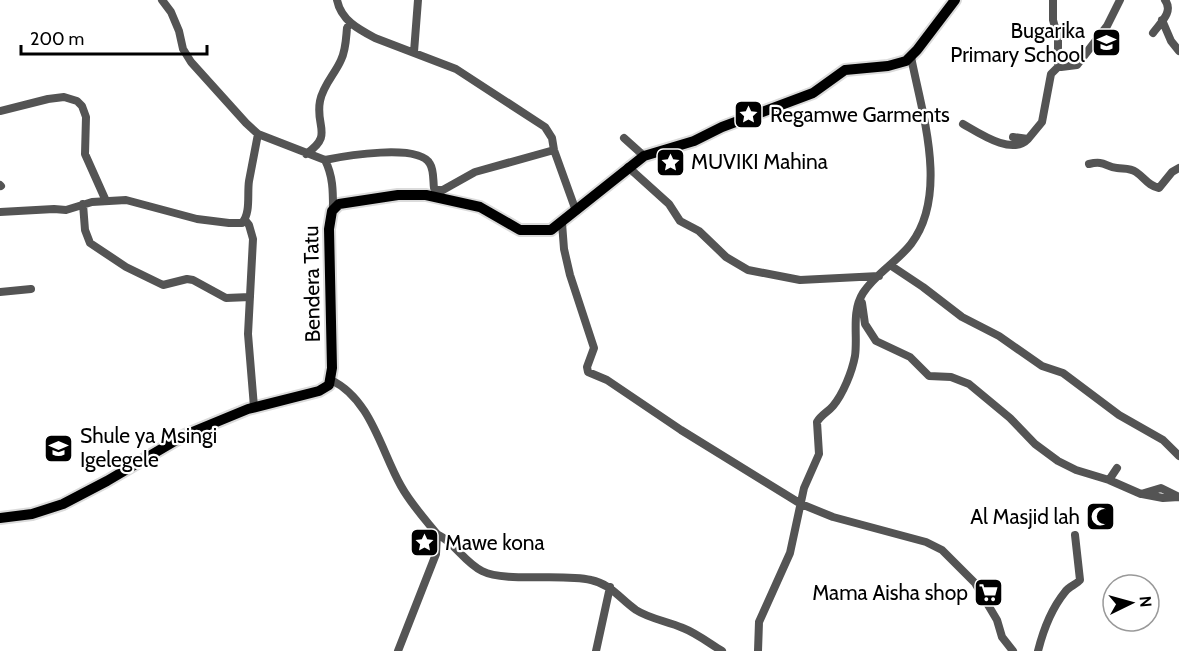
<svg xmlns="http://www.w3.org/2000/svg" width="1179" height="651" font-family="Cabin,sans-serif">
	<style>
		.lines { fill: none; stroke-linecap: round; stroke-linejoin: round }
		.major-casing { stroke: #dbdbdb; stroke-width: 14 }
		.minor { stroke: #545454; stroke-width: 8 }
		.major { stroke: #000; stroke-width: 10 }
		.labels { text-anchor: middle; stroke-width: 4.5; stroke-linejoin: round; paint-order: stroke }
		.poi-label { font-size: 21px; fill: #000; stroke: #fff; text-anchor: start }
		.street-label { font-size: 21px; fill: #000; stroke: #fff }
	</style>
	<rect width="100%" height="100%" fill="#fff"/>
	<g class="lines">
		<defs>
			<path id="major" d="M0 518 32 514 63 504 107 481 185 435 248 409 319 391 329 385 332 368 329 229 332 211 339 204 398 195H426L480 207 520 230H551L644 156 694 141 722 127 813 93 845 70 888 66 906 61 917 50 955 0"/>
		</defs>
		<!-- major casing -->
		<use href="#major" class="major-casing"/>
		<!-- minor -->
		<path class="minor" d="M162 0 171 12 179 31 183 49 191 62 246 123 258 134 325 160C333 176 333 191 333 208
			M337 0C341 20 358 29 375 38L456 69 545 127 552 138 554 150 576 211
			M1053 0V20L1058 38V64L1061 67 1077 65 1107 26 1120 0
			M1162 20 1171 41 1179 51
			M1153 33C1160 23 1174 12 1165 0
			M414 52 418 0
			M0 111 48 99 64 97 77 101 82 106 86 117 85 154 106 201
			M963 124C979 133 1012 156 1028 139
			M1013 137 1028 139 1042 122 1051 74 1059 66
			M624 138 644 156
			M306 154C334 135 315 127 320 101 323 85 335 74 341 60 346 50 346 38 347 28L350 23
			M325 160C344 156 419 143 430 164 434 170 433 181 434 188L441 191
			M1089 164C1105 160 1105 167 1117 168 1124 169 1130 168 1136 172 1145 178 1148 186 1159 188L1172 172 1179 168
			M628 167 669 204 680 221 699 231 726 257 748 270 800 280 879 276
			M0 185 1 186
			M439 195 441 191 475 172 554 150
			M83 204 85 230 90 243 126 267 163 285 187 279 193 280 226 298 250 297
			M0 212 54 209 66 210 92 202 126 200 197 219 229 223H242C251 213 247 194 249 181 252 166 255 150 258 134
			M245 220 249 225 253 239 248 334 254 407
			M562 223 564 249 570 275 594 348 587 367 588 372 607 380 681 430 801 504 833 517 926 542 942 550 975 583 997 620 1002 637 1013 651
			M890 265 923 287 962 317 999 336 1042 366 1063 373 1119 415 1163 440 1179 456
			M0 292 31 289
			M862 303 865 324 876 341 910 357 929 376 951 377 969 384 1010 418 1035 444 1058 461 1076 470 1109 480 1117 468
			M331 380C371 399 381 451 401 486 411 504 424 518 437 534L436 554 398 651
			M1109 480 1141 494 1161 488 1179 497
			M1142 494 1163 498 1179 497
			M437 534C455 543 464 562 482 571 506 583 561 573 591 580 611 584 620 599 636 610 650 619 667 621 683 628 696 633 709 643 722 651
			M596 651 610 587
			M758 651 759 622 790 553 804 488 819 454 817 422C821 415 828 412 833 406 843 394 852 372 855 356 858 336 851 312 863 293 875 274 897 262 911 244 949 194 922 113 911 57
			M1038 651C1043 631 1052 608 1065 592 1069 586 1076 585 1080 580L1075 535"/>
		<!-- major -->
		<use href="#major" class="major"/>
	</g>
	<!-- icons -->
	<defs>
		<symbol id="school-square" viewBox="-11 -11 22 22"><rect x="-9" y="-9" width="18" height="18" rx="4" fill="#000" stroke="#fff"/><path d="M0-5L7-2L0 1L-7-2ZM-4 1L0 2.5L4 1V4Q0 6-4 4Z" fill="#fff"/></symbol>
		<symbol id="sight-square" viewBox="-11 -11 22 22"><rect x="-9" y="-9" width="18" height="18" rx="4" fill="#000" stroke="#fff"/><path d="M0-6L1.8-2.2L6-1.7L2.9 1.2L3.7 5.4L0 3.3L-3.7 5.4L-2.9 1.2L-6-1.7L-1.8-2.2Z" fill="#fff"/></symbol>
		<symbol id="mosque-square" viewBox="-11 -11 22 22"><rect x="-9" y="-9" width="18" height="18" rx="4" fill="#000" stroke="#fff"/><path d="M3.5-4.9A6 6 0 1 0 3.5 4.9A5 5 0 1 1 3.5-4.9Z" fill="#fff"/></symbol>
		<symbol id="supermarket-square" viewBox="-11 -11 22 22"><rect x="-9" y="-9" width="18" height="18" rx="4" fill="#000" stroke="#fff"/><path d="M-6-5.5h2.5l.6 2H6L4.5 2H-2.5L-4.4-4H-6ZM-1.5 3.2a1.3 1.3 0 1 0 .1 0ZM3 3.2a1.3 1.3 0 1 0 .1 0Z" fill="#fff"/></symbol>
	</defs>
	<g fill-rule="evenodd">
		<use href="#school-square" x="1090" y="26" width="33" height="33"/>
		<use href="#sight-square" x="732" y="98" width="33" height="33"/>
		<use href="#sight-square" x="654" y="146" width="33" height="33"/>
		<use href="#school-square" x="42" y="432" width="33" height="33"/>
		<use href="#mosque-square" x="1084" y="500" width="33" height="33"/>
		<use href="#sight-square" x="408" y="526" width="33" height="33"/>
		<use href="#supermarket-square" x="972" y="576" width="33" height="33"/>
	</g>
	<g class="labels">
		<!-- poi labels -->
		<g class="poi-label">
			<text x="1085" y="38" text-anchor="end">Bugarika<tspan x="1085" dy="24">Primary School</tspan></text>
			<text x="770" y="122">Regamwe Garments</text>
			<text x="691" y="169">MUVIKI Mahina</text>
			<text x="80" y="443">Shule ya Msingi<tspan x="80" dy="24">Igelegele</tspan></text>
			<text x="1080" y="524" text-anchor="end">Al Masjid lah</text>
			<text x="445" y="550">Mawe kona</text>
			<text x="968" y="600" text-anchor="end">Mama Aisha shop</text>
		</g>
		<!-- street labels -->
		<g class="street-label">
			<text transform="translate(312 284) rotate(-91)" y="7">Bendera Tatu</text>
		</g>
	</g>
	<!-- north arrow -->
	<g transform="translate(1131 603) rotate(85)"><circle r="28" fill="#ffffff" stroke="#999999" stroke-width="1.5"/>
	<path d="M0-4.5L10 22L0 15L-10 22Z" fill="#000000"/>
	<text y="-9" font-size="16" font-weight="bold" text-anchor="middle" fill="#000000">N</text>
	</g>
	<!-- scale -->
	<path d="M21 45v9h186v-9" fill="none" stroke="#000000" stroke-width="3"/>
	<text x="30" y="45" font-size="18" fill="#000000" stroke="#ffffff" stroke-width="4.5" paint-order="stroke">200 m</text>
</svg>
